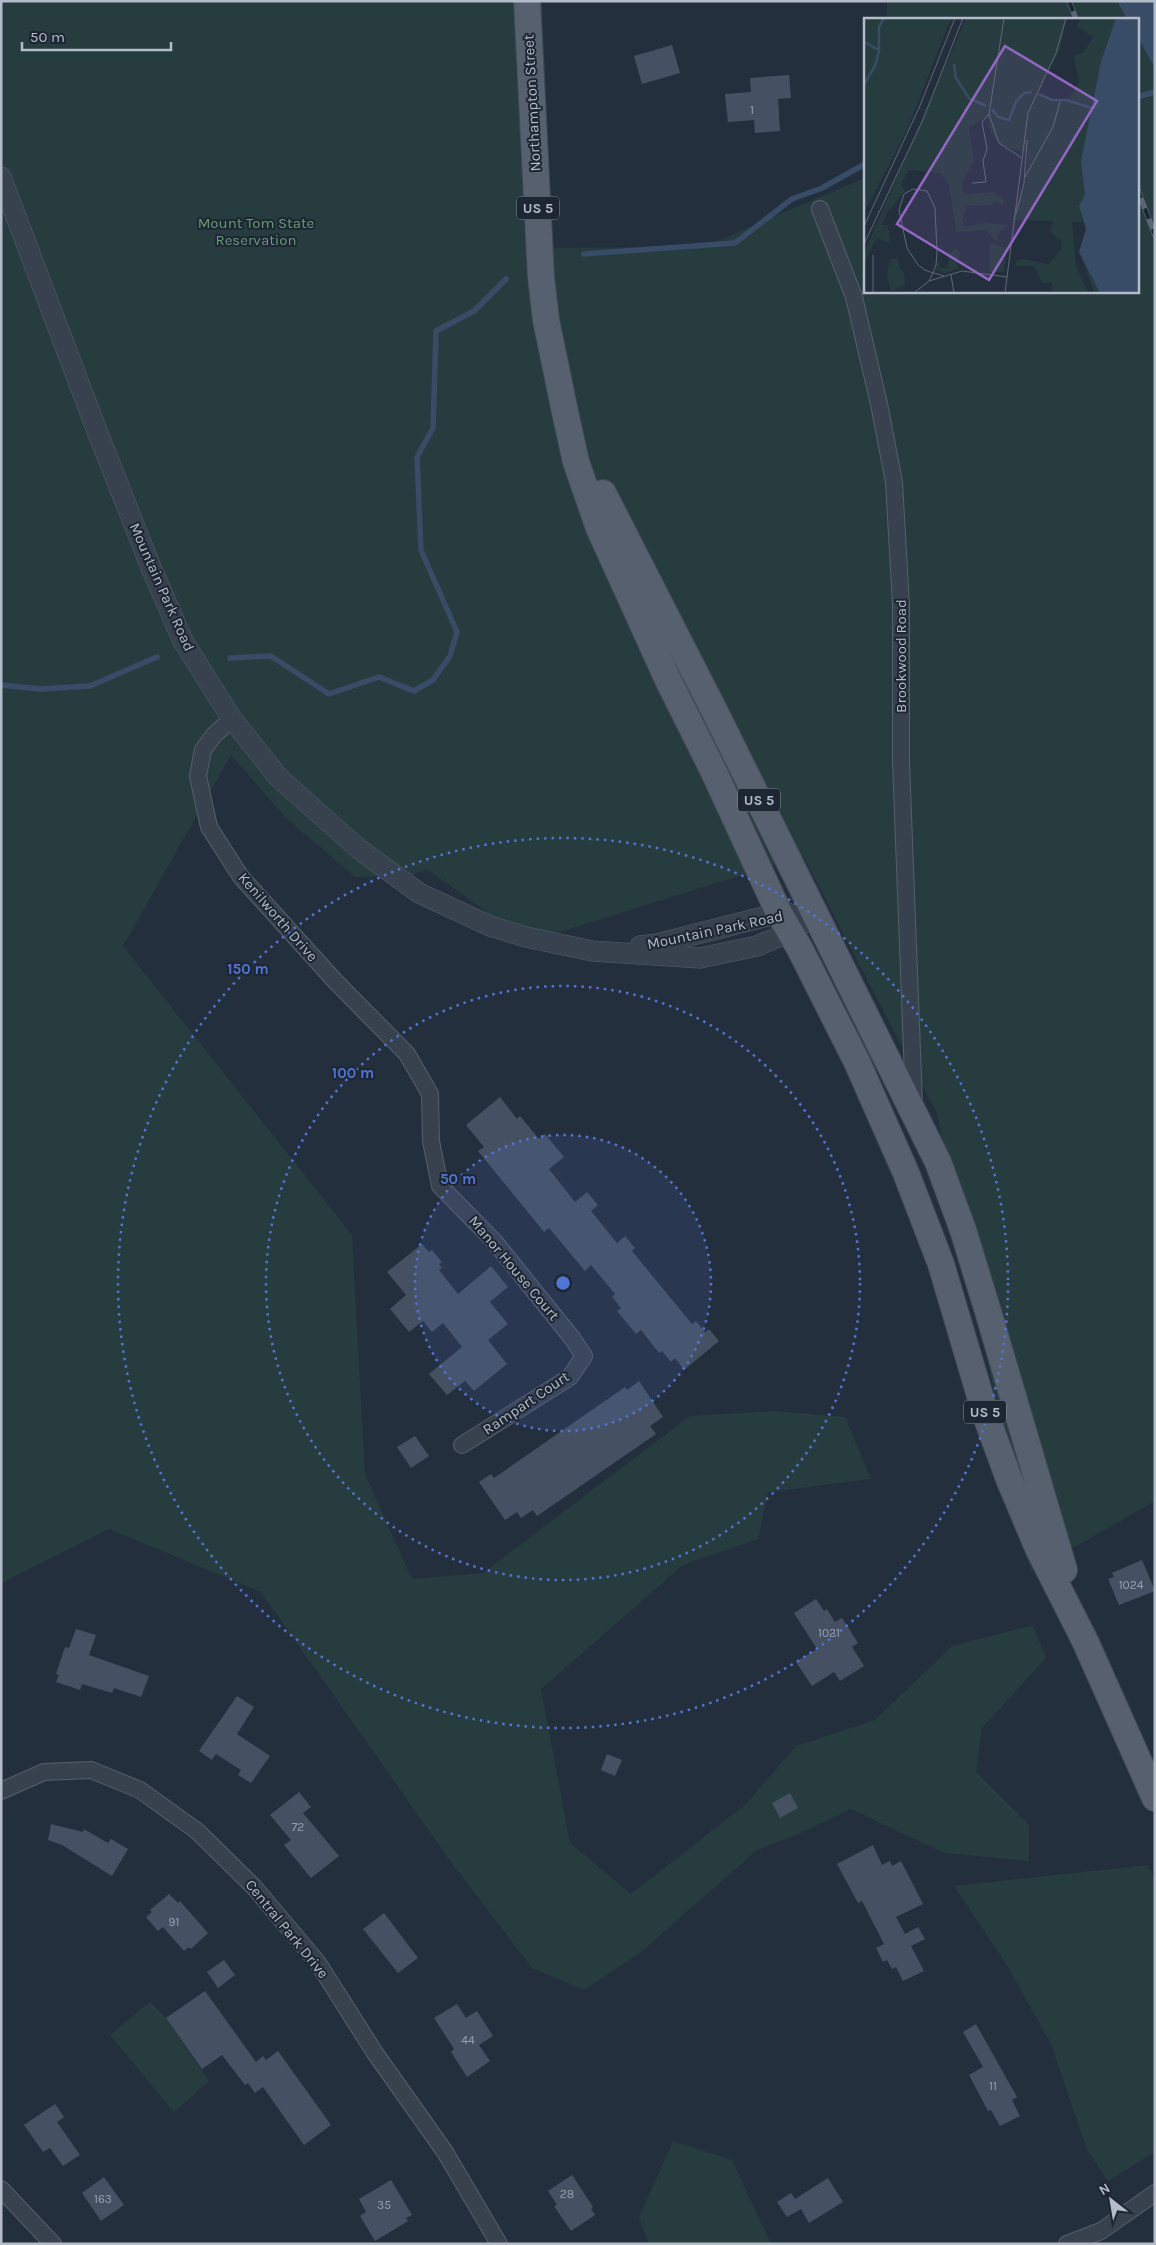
<svg xmlns="http://www.w3.org/2000/svg" width="1156" height="2245" font-family="Karla,sans-serif">
	<style>
		.green { fill: #263c3f }
		.water { fill: #394c67 }
		.lines { fill: none; stroke-linecap: round; stroke-linejoin: round }
		.stream { stroke: #394c67; stroke-width: 5.5 }
		.building { fill: #455162 }
		.minor-casing { stroke: #565f6c; stroke-width: 18 }
		.tertiary-casing { stroke: #565f6c; stroke-width: 21 }
		.primary-casing { stroke: #414a57; stroke-width: 28 }
		.minor { stroke: #38414e; stroke-width: 16 }
		.tertiary { stroke: #38414e; stroke-width: 20 }
		.primary { stroke: #56606e; stroke-width: 26 }
		.rail-casing { stroke: #5a6575; stroke-width: 5.5 }
		.rail { stroke: #1d2633; stroke-width: 4; stroke-dasharray: 11; stroke-linecap: butt }
		.ring { fill: none; stroke: #5274d3; stroke-width: 2.5; stroke-dasharray: 2.5 5 }
		.labels { text-anchor: middle; stroke-width: 4; stroke-linejoin: round; paint-order: stroke }
		.number-label { font-size: 12px; fill: #98a1af }
		.shield { fill: #1d2633; stroke: #878f9c; stroke-width: 1 }
		.shield-label { font-size: 14px; font-weight: bold; fill: #b4bcc9 }
		.street-label { font-size: 15px; fill: #b4bcc9; stroke: #1d2633 }
		.park-label { font-size: 15px; fill: #6b9a76; stroke: #1d2633 }
		.inset-river { fill: none; stroke: #394c67; stroke-width: 2.5 }
		.inset-road { fill: none; stroke: #5e6776; stroke-width: 1 }
		.view { fill: #9266c3; fill-opacity: 0.15; stroke: #9266c3; stroke-width: 2.5 }
		.inset-edge { fill: none; stroke: #b4bcc9; stroke-width: 2.5 }
		.centre { fill: #5274d3; stroke: #1d2633; stroke-width: 2.5 }
		.ring-label { font-size: 15px; text-anchor: middle; font-weight: bold; fill: #5274d3; stroke: #1d2633; stroke-width: 4; stroke-linejoin: round; paint-order: stroke }
	</style>
	<rect width="100%" height="100%" fill="#242f3e"/>
	<!-- green -->
	<path class="green" d="M1 1H542L552 248 703 247 865 178V291H1137V36L1155 68V1501L1031 1572 937 1114 803 856 528 942 427 869 413 875 355 877 285 817 231 755 123 946 352 1235 365 1474 412 1579 483 1573 690 1416 773 1411 845 1417 871 1479 768 1492 758 1539 683 1565 541 1689 570 1843 631 1894 745 1805 796 1746 875 1720 952 1646 1033 1625 1046 1658 982 1728 976 1772 1029 1825V1861L944 1853 851 1809 796 1835 757 1850 641 1952 584 1990 532 1968 451 1862 261 1592 109 1529 1 1583Z
		M887 1H1117L1127 19H887Z
		M1148 1865 1155 1880V2152L1108 2181 1087 2150 1051 2044 1008 1967 954 1886Z
		M150 2002 166 2018 209 2081 174 2112 110 2035Z
		M673 2141 732 2160 771 2244H649L639 2218Z"/>
	<!-- water -->
	<path class="water" d="M1117 1H1155V68L1137 36V19H1127Z"/>
	<g class="lines">
		<!-- stream -->
		<path class="stream" d="M1137 97 1155 92
			M584 254 735 243 792 199 822 188 865 164
			M230 658 271 656 329 694 379 677 414 691 433 680 450 656 457 632 421 550 417 457 433 428 436 331 474 311 506 279
			M1 685 40 689 90 686 157 657"/>
	</g>
	<!-- building -->
	<path class="building" d="M672 45 680 73 642 84 634 56Z
		M789 75 791 98 778 99 780 131 755 133 754 120 728 122 725 94 751 92 750 78Z
		M500 1097 517 1119 520 1116 539 1139 545 1134 564 1157 549 1169 575 1202 587 1192 598 1205 591 1211 617 1243 625 1236 635 1248 632 1251 692 1324 696 1321 705 1332 709 1329 719 1341 684 1370 675 1358 671 1362 662 1351 659 1353 641 1330 636 1334 617 1311 621 1308 612 1297 615 1294 591 1265 585 1271 549 1228 544 1232 478 1151 484 1147 466 1125Z
		M422 1244 429 1252 432 1250 442 1262 439 1264 442 1268 439 1270 458 1294 491 1266 508 1287 490 1302 508 1324 488 1340 507 1364 474 1391 465 1381 447 1395 429 1374 462 1347 443 1323 432 1332 423 1321 409 1332 390 1309 406 1295 387 1272Z
		M639 1381 663 1417 650 1426 656 1434 537 1516 533 1510 521 1518 517 1512 505 1520 479 1482 491 1474 494 1478 625 1387 627 1390Z
		M415 1436 429 1456 411 1468 397 1447Z
		M1142 1560 1155 1591 1119 1605 1108 1579 1114 1577 1112 1573Z
		M816 1599 824 1611 827 1609 835 1622 842 1618 858 1643 852 1647 864 1666 840 1681 834 1672 812 1686 796 1662 817 1649 794 1613Z
		M76 1629 96 1635 89 1655 149 1676 141 1697 114 1688 112 1693 82 1684 80 1690 56 1682 59 1675 56 1674 65 1647 69 1648Z
		M237 1696 254 1707 237 1734 270 1756 251 1783 238 1775 241 1770 216 1754 212 1760 199 1751Z
		M607 1754 622 1760 615 1776 601 1770Z
		M299 1792 311 1807 303 1813 339 1856 311 1878 284 1845 291 1840 270 1815Z
		M790 1793 798 1808 780 1818 772 1803Z
		M51 1824 83 1832 84 1829 108 1843 111 1839 128 1849 112 1876 62 1845 48 1840Z
		M873 1845 882 1865 890 1861 892 1866 901 1861 923 1904 896 1917 905 1934 918 1927 925 1939 911 1946 924 1971 903 1981 896 1967 892 1969 887 1960 883 1962 876 1948 884 1944 862 1901 858 1903 837 1864Z
		M169 1894 178 1903 180 1901 208 1933 191 1949 189 1947 184 1951 163 1927 158 1931 146 1917 152 1912 150 1910Z
		M384 1913 418 1958 398 1973 363 1929Z
		M224 1960 235 1975 218 1988 207 1972Z
		M205 1991 256 2062 263 2056 266 2060 278 2051 331 2125 304 2145 263 2087 255 2093 248 2083 245 2085 222 2055 202 2069 166 2018Z
		M457 2004 466 2018 477 2011 493 2036 479 2045 490 2061 467 2077 451 2052 454 2049 434 2018Z
		M976 2024 1017 2097 1012 2100 1020 2116 1000 2126 991 2110 988 2111 969 2075 983 2067 963 2032Z
		M55 2104 64 2117 57 2122 80 2155 63 2166 50 2148 43 2152 24 2125Z
		M572 2175 593 2207 591 2209 595 2215 571 2231 554 2206 557 2205 548 2191Z
		M104 2177 124 2205 101 2221 82 2193Z
		M828 2178 843 2202 809 2223 801 2209 787 2217 777 2202 791 2193 795 2199Z
		M391 2180 412 2215 406 2218 408 2221 375 2241 360 2216 366 2212 359 2199Z"/>
	<g class="lines">
		<defs>
			<path id="minor" d="M820 209 854 297 879 404 894 482 901 605V762L914 1104
				M232 719 214 735 203 750 198 776 209 827 241 877 335 981 407 1054 430 1094 431 1141 440 1186 494 1241 572 1338 584 1356 570 1377 462 1445
				M1 1791 44 1772 91 1770 140 1790 197 1831 254 1887 318 1963 375 2053 445 2152 499 2244
				M1 2189 53 2244
				M1067 2244 1101 2231 1155 2193"/>
			<path id="tertiary" d="M1 177 99 436 150 565 183 641 232 719 279 778 359 849 419 893 490 926 526 937 592 951 700 958 757 946 790 932 816 915
				M640 946 657 944 779 913 791 914"/>
			<path id="primary" d="M527 1 541 277 546 320 565 412 576 462 599 528 669 682 713 770 779 913 800 949 857 1062 906 1173 941 1264 986 1416 1009 1479 1038 1548 1086 1643 1155 1798
				M603 493 714 710 938 1162 963 1230 987 1308 1064 1570"/>
		</defs>
		<!-- minor casing -->
		<use href="#minor" class="minor-casing"/>
		<!-- tertiary casing -->
		<use href="#tertiary" class="tertiary-casing"/>
		<!-- primary casing -->
		<use href="#primary" class="primary-casing"/>
		<!-- minor -->
		<use href="#minor" class="minor"/>
		<!-- tertiary -->
		<use href="#tertiary" class="tertiary"/>
		<!-- primary -->
		<use href="#primary" class="primary"/>
		<defs>
			<path id="rail" d="M1069 1 1076 19
				M1137 188 1155 235"/>
		</defs>
		<!-- rail casing -->
		<use href="#rail" class="rail-casing"/>
		<!-- rail -->
		<use href="#rail" class="rail"/>
	</g>
	<!-- distance rings -->
	<circle cx="563" cy="1283" r="148" fill="#5274d3" fill-opacity=".12"/>
	<g class="ring">
		<circle cx="563" cy="1283" r="148"/>
		<circle cx="563" cy="1283" r="297"/>
		<circle cx="563" cy="1283" r="445"/>
	</g>
	<g class="labels">
		<!-- number labels -->
		<g class="number-label">
			<text x="752" y="114">1</text>
			<text x="1131" y="1589">1024</text>
			<text x="829" y="1637">1021</text>
			<text x="298" y="1831">72</text>
			<text x="174" y="1926">91</text>
			<text x="468" y="2044">44</text>
			<text x="993" y="2090">11</text>
			<text x="567" y="2198">28</text>
			<text x="103" y="2203">163</text>
			<text x="384" y="2209">35</text>
		</g>
		<!-- shield labels -->
		<g class="shield">
			<rect x="517" y="196.5" width="42" height="23" rx="4"/>
			<rect x="738" y="788.5" width="42" height="23" rx="4"/>
			<rect x="964" y="1400.5" width="42" height="23" rx="4"/>
		</g>
		<g class="shield-label">
			<text x="538" y="213">US 5</text>
			<text x="759" y="805">US 5</text>
			<text x="985" y="1417">US 5</text>
		</g>
		<!-- street labels -->
		<g class="street-label">
			<text transform="translate(532 103) rotate(-93)" y="5">Northampton Street</text>
			<text transform="translate(162 587) rotate(66)" y="5">Mountain Park Road</text>
			<text transform="translate(901 656) rotate(-90)" y="5">Brookwood Road</text>
			<text transform="translate(278 917) rotate(49)" y="5">Kenilworth Drive</text>
			<text transform="translate(715 930) rotate(-12)" y="5">Mountain Park Road</text>
			<text transform="translate(514 1268) rotate(50)" y="5">Manor House Court</text>
			<text transform="translate(526 1403) rotate(-34)" y="5">Rampart Court</text>
			<text transform="translate(287 1929) rotate(51)" y="5">Central Park Drive</text>
		</g>
		<!-- park labels -->
		<g class="park-label">
			<text x="256" y="228">Mount Tom State<tspan x="256" dy="17">Reservation</tspan></text>
		</g>
	</g>
	<!-- overview -->
	<g transform="translate(864 18)">
		<rect width="275" height="275" fill="#242f3e"/>
		<path d="M0 0H87L44 110 0 195ZM102 0H203L196 32 173 74 185 81 203 84 215 64 210 38 219 35 229 19 213 9 216 0H252L237 43 221 127V176L215 188 219 204H208L212 248 224 275H189L188 264 178 265 170 248H151L153 242 158 241 185 246 198 230 197 223 185 213 190 203 148 202 162 161 164 135 138 128 127 115 123 99 105 109 110 143 99 163 98 173 104 176 128 174 140 181 139 187 131 183 128 187 103 188 98 202 101 209 121 205 145 207 134 215V225L122 212 92 214 85 167 76 155 44 152 37 166 41 173 22 196 18 207H24L26 225 13 220 0 245V235ZM126 224 143 231 140 254H125ZM92 230 96 235 94 251 80 255 72 252 75 239 76 250H83L86 235ZM34 239 36 251 40 254 41 267 27 273 23 259 24 249 26 242ZM218 241 222 244 236 275 230 274Z" fill="#263c3f"/>
		<path d="M252 0H275V275H236L215 234 222 211 215 188 221 176 217 143 237 43Z" fill="#394c67"/>
		<path class="inset-river" d="M0 24 15 32V9L20 0M90 46 92 60 105 80 122 88M0 66 11 48 15 33M175 76 188 82H202L231 91M128 91 134 99 145 102 152 84 160 75 168 74"/>
		<path class="inset-road" d="M140 0 125 96 135 125 158 140M161 159 189 109 196 84M108 165 122 164 119 143 123 131 118 104 125 96M152 196 160 165 163 122M0 208 55 90 91 0M0 226 58 104 99 0M9 237V275M87 257 90 275M65 263 69 255 72 247 73 234 71 190 63 173 49 171 40 176 35 192 43 230 54 247 61 252 69 255H70L80 258M50 275 65 263 98 253 143 259M141 275 164 95 192 35 202 0"/>
		<path class="view" d="M141 28 233 83 125 262 33 206Z"/>
		<rect width="275" height="275" class="inset-edge"/>
	</g>
	<circle cx="563" cy="1283" r="8" class="centre"/>
	<g class="ring-label">
		<text x="248" y="974">150 m</text>
		<text x="353" y="1078">100 m</text>
		<text x="458" y="1184">50 m</text>
	</g>
	<!-- border -->
	<rect width="1156" height="2245" fill="none" stroke="#b4bcc9" stroke-width="5"/>
	<!-- north arrow -->
	<g transform="translate(1111 2200) rotate(329)" stroke="#1d2633" stroke-width="4" paint-order="stroke">
	<path d="M0-4L9 19L0 12L-9 19Z" fill="#b4bcc9"/>
	<text y="-8" font-size="14" font-weight="bold" text-anchor="middle" fill="#b4bcc9">N</text>
	</g>
	<!-- scale -->
	<path d="M22 42v8h149v-8" fill="none" stroke="#b4bcc9" stroke-width="2.5"/>
	<text x="30" y="42" font-size="15" fill="#b4bcc9" stroke="#1d2633" stroke-width="4" paint-order="stroke">50 m</text>
</svg>
